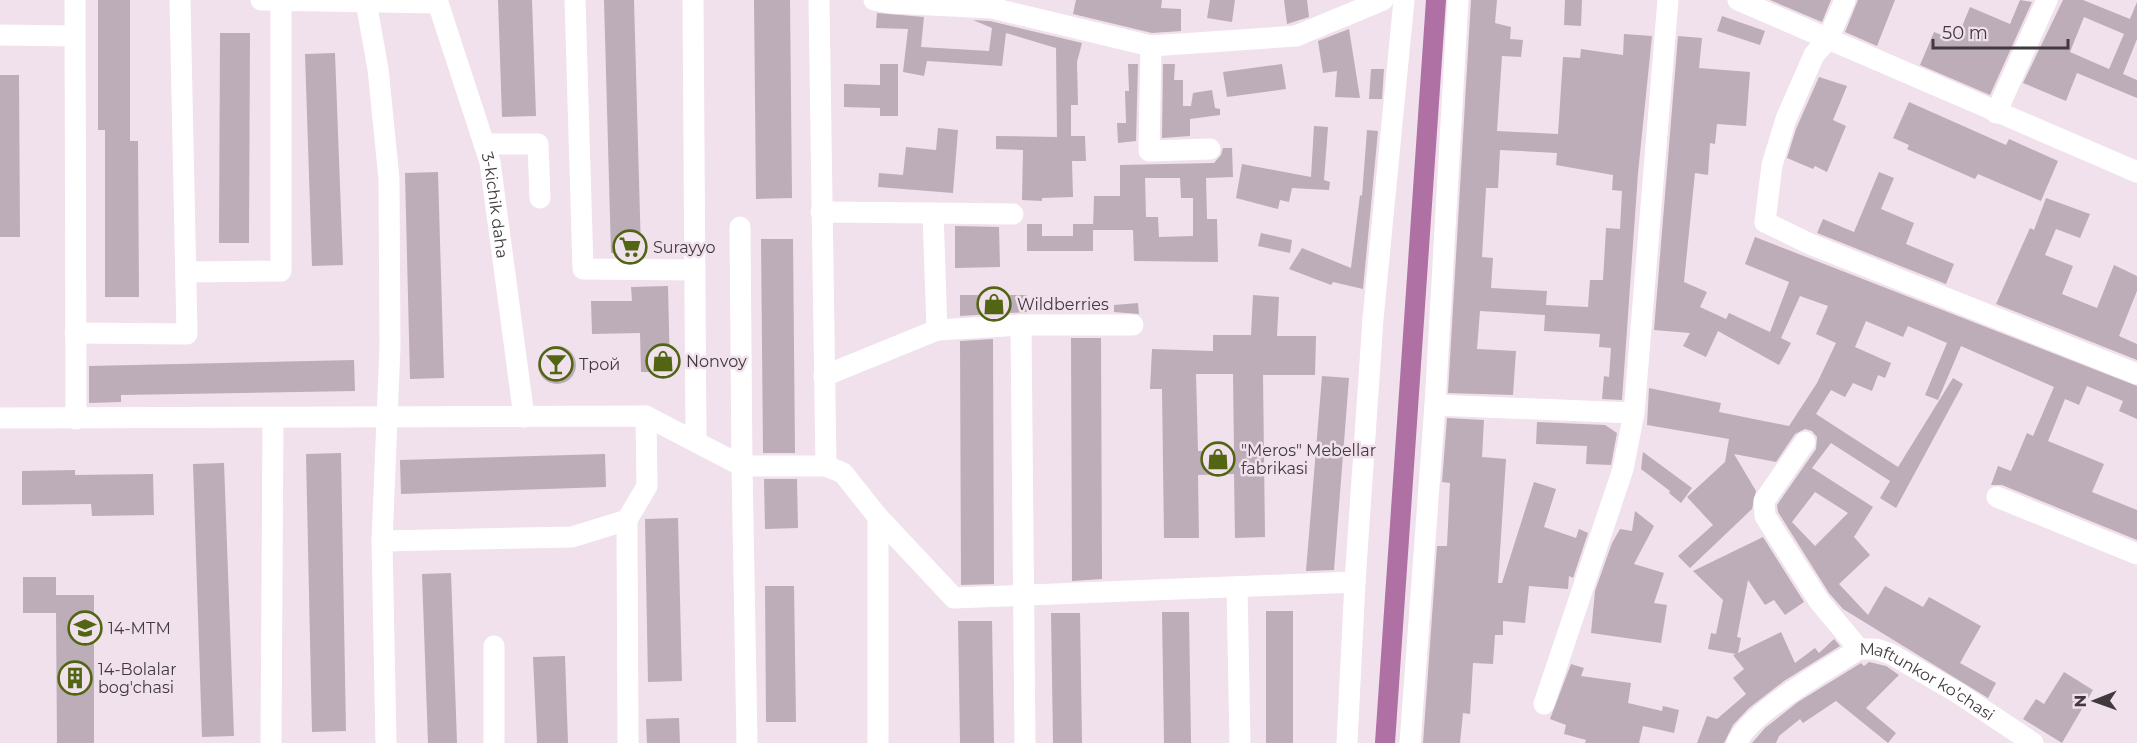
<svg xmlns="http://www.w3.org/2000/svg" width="2137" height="743" font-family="Montserrat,sans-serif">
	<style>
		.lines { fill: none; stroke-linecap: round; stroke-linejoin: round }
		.canal { stroke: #af70a4; stroke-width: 20 }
		.building { fill: #bcadb8; fill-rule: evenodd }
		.minor { stroke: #fff; stroke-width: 21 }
		.labels { text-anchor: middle; stroke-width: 5; stroke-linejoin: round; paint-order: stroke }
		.street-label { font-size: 16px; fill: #403a3e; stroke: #f0e1ed }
		.poi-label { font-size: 16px; fill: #403a3e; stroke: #f0e1ed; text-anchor: start }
	</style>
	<rect width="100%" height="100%" fill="#f0e1ed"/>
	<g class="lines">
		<!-- canal -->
		<path class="canal" d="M1385 743 1436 0"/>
	</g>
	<!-- building -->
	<path class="building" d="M98 0H130V141H138L139 297H105V130H98Z
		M498 0H532L536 116 502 117Z
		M604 0H634L641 252 611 253Z
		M754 0H790L792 198 756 199Z
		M1076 0H1162L1161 8 1181 9V31L1152 33 1073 14Z
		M1210 0H1235L1232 22 1207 18Z
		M1284 0H1307L1309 17 1287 24Z
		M1471 0H1497L1495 23 1511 27 1510 39 1523 40 1521 57 1502 56 1497 131 1558 134 1563 57 1580 58 1581 49 1623 55 1624 34 1652 36 1638 173 1622 400 1602 399 1604 376 1609 377 1611 348 1599 347 1600 334 1544 331 1545 315 1480 311 1477 349 1516 351 1513 395 1448 393ZM1500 150 1557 153 1556 165 1613 175 1612 190 1622 191 1620 229 1606 228 1603 280H1590L1588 307 1546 305 1547 291 1491 288 1493 258 1482 257 1486 188H1498Z
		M1565 0H1582L1581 26 1564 25Z
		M1770 0H1831L1822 22Z
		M1858 0H1895L1877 46 1845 32Z
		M2020 0 2032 2 1990 95 1920 65 1934 32 1956 41 1970 7 2010 24Z
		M2063 0H2083L2130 19 2137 2V39L2123 74 2137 80V98L2077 73 2066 101 2023 83ZM2084 17 2124 34 2109 69 2070 52Z
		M877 13 924 17 921 47 989 51 992 28 973 20 990 21 1082 43 1077 62 1078 105H1071V136H1085L1086 161H1072L1073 197 1042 198V201L1022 200 1023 150 996 149V136L1057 137 1056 48 1006 33 1002 66 927 61 924 76 903 72 908 29 876 28Z
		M1722 16 1765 31 1760 45 1717 31Z
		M1349 29 1356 73 1360 98 1335 97 1337 71 1323 73 1318 41Z
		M220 33H250L249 243H219Z
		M1678 36 1702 38 1699 68 1750 72 1746 126 1717 124 1715 144 1710 143 1708 175 1695 173 1684 282 1707 292 1700 307 1726 319 1729 313 1770 332 1789 282 1745 264 1755 237 2137 386V419L2119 411 2123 401 2087 386 2079 405 2065 399 2048 441 2104 464 2092 492 2137 510V540L2002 485H1991L1998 466 2011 471 2027 433 2033 436 2054 387 1961 346 1938 400 1925 395 1947 343 1908 326 1903 337 1866 321 1855 347 1891 363 1885 378 1878 375 1872 391 1853 383 1845 397 1831 390 1816 414 1898 467 1953 378 1963 384 1896 508 1880 498 1890 481 1831 443 1812 468 1873 507 1854 537 1870 555 1839 584 1868 615 1885 586 1923 607 1929 597 1981 626 1960 663 1996 683 1988 698 1843 609 1829 593 1778 512 1777 505 1816 449 1817 437 1812 431 1805 429 1795 434 1776 462 1734 454 1756 491 1752 509 1690 568 1678 556 1713 525 1687 497 1725 462 1729 439 1647 425 1649 388 1721 403 1719 412 1789 426 1817 383 1836 343 1816 334 1828 306 1800 296 1781 338 1791 343 1779 365 1718 331 1706 357 1683 346 1690 333 1654 330ZM1815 492 1848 513 1815 546 1792 522Z
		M335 53 343 265 312 266 305 54Z
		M880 64H898V116H880V108L844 107V84L880 85Z
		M1128 64H1138L1136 141 1118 143 1117 123H1126L1125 91H1129Z
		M1163 64H1175L1174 80H1183V106H1191L1193 93 1212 90 1215 108 1220 109V115L1190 119V136L1162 138Z
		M1282 64 1286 89 1227 97 1223 72Z
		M1371 69H1384L1382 99H1369Z
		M0 75H19L20 237H0Z
		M1819 77 1847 86 1833 120 1846 126 1827 172 1815 166 1813 169 1787 158 1796 129Z
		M1909 102 2006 145 2009 139 2058 161 2041 201 1978 174 1975 179 1907 149 1909 145 1893 138Z
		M1314 126 1328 127 1324 180 1330 182 1329 190 1292 188 1289 202 1280 200 1278 209 1236 198 1242 164 1311 177Z
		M938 128 958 130 953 193 878 187 879 173 903 175 906 147 936 150Z
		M1367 130 1378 131 1363 289 1333 282 1331 285 1289 269 1302 248 1351 268 1360 195 1362 196Z
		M1223 148H1232L1233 177 1206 178 1207 219H1217L1218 262 1134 261 1133 230H1093V251H1027V224H1042V236H1073V224H1093V230L1094 196H1120V165L1214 163 1221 155ZM1145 178H1180L1181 198H1193V236L1159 237 1158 217H1146Z
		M438 172 444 378 410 379 405 173Z
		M1879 172 1894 178 1881 209 1914 223 1906 244 1954 264 1946 284 1817 233 1823 219 1854 232Z
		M2046 198 2090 214 2080 238 2056 229 2045 255 2073 266 2062 294 2097 308 2114 265 2137 276V291L2119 336 2137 344V360L1996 304 2030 228 2034 230Z
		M955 226 999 227 1000 267 955 268Z
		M1261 233 1292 240 1290 253 1258 246Z
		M761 239H793L795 453H763Z
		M668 286 670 372H641L640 333 592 334 591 301H632L631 287Z
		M960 295H1027V312L960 316Z
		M1253 295 1279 297 1277 336H1316L1315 375H1263L1265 537 1235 538 1234 474 1198 475 1199 538H1164L1162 389H1150L1152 349 1213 351V335H1251ZM1196 374H1233L1234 451H1198Z
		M1138 303 1139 314 1114 312V305Z
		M1071 338H1101L1102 579 1072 581Z
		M993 339 994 584 961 585 960 341Z
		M538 365a19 19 0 1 1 38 0a19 19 0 1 1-38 0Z
		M354 360 355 391 121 395V402L89 403V366Z
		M1322 376 1349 378 1334 570 1306 571Z
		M1447 418 1484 420 1482 457 1506 459 1498 583H1502L1534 482 1556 489 1544 527 1576 538 1579 529 1588 533 1573 578 1569 576 1568 589 1529 586 1525 623 1503 621V635H1495L1493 664 1473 663 1470 714 1463 713 1460 743H1423L1437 546H1447L1450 483 1442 482Z
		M1537 422 1605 425 1617 433 1611 465 1586 464 1587 446 1536 444Z
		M1643 452 1692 488 1681 503 1669 493 1670 491 1641 469Z
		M341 453 346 731 312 732 306 454Z
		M605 454 606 487 401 494 400 460Z
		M224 463 234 736 202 737 193 464Z
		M75 470V475L153 474 154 515 92 516 91 504 22 505V471Z
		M764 479H797L798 528 765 529Z
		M1635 511 1654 526 1634 564 1664 573 1654 603 1667 605 1661 643 1591 633 1595 591 1612 543 1620 529 1632 531Z
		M678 518 682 681 648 682 645 519Z
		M1763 537 1804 602 1785 615 1774 600 1765 605 1748 580 1737 637 1741 638 1738 653 1781 632 1795 663 1815 648 1819 653 1834 639 1840 646 1784 681 1749 708 1733 725 1724 743H1697L1707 716 1717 719 1746 694 1733 678 1744 669 1733 655 1736 654 1708 649 1711 633 1716 634 1723 600 1693 571Z
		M451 573 457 743H428L422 574Z
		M23 577H56V595H94V743H57L56 613H23Z
		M765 586H794L796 722H766Z
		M1266 611H1293V743H1266Z
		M1162 612H1189L1191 743H1164Z
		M1051 613H1080L1082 743H1053Z
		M958 621H992L994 743H960Z
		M565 656 568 743H537L533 657Z
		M1869 662 1886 666 1899 675 1866 708 1896 733 1888 743 1836 701 1803 723 1800 719 1779 736 1776 743H1752L1765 728 1798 702 1861 663 1864 666Z
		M1571 664 1584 668 1581 676 1631 683 1628 703 1662 711 1663 706 1679 710 1674 733 1643 726 1639 743H1585L1586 740 1564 734 1566 725 1550 719Z
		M2064 672 2093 690 2062 743 2023 719 2036 699 2044 704Z
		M679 718 680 743H647L646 719Z"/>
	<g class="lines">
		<!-- minor -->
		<g class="minor">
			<path d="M75 0 76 419"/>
			<path d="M261 0 438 3"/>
			<path id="s1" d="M437 0 490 162 524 417"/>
			<path d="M575 0 583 269 695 270"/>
			<path d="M693 0 696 441"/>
			<path d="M819 0 826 466"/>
			<path d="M874 0 890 3 992 8 1151 46 1296 36 1383 0"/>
			<path d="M1738 0 2137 172"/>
			<path d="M1845 0 1828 39 1814 55 1786 119 1772 165 1765 222 1810 244 2137 374"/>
			<path d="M366 2 378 69 389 179 390 347 382 541"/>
			<path d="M0 35 75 36"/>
			<path d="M1151 46 1149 151 1210 149"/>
			<path d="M1996 113 2047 0"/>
			<path d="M484 144H538L540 198"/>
			<path d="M821 212 933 213"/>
			<path d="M740 227 742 466H826L843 473 878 517 954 598 1355 582 1347 743"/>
			<path d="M186 272 281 271V0"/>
			<path d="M1021 325 1025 743"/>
			<path d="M937 330 933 213 1013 214"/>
			<path d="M75 333 187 334 180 0"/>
			<path d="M824 376 937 330 1021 325H1133"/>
			<path d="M1435 405 1634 413"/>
			<path d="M0 418 646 416 742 466 747 743"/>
			<path d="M1805 442 1764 501 1765 516 1819 601 1859 649"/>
			<path d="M1997 497 2137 554"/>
			<path d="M1355 582 1373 319 1404 0"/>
			<path d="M1237 587 1240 743"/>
			<path d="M494 646V743"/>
			<path d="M1544 704 1623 469 1634 413 1668 0"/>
			<path d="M271 743 273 418"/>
			<path d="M386 743 382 541 572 537 627 520"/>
			<path d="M628 743 627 520 647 486 646 416"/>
			<path d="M878 743V517"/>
			<path d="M1410 743 1435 405 1458 0"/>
			<path id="s2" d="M1737 743C1748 713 1830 668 1859 649H1876L1891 654 1958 693 2033 743"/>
		</g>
	</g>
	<!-- icons -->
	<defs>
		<symbol id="supermarket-ring" viewBox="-11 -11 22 22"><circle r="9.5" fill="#f0e1ed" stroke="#516512" stroke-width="1.5"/><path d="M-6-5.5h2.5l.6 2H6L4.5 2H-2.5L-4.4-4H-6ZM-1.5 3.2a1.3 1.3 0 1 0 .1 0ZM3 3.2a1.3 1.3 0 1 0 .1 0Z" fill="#516512"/></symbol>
		<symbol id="shop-ring" viewBox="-11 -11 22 22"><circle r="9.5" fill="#f0e1ed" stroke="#516512" stroke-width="1.5"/><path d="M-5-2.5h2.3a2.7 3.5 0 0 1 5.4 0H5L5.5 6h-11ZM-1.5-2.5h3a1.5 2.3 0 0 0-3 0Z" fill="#516512"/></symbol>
		<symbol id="bar-ring" viewBox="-11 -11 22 22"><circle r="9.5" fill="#f0e1ed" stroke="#516512" stroke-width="1.5"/><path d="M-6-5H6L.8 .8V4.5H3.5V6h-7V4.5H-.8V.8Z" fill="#516512"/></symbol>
		<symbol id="school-ring" viewBox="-11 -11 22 22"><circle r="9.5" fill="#f0e1ed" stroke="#516512" stroke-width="1.5"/><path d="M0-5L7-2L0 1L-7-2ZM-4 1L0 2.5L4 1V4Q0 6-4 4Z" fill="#516512"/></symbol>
		<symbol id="building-ring" viewBox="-11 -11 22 22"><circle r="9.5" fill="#f0e1ed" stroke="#516512" stroke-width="1.5"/><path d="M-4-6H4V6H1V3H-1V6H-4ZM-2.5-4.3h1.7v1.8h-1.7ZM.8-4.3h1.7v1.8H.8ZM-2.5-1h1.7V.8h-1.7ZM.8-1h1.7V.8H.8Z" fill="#516512"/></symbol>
	</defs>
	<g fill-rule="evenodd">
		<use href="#supermarket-ring" x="611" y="228" width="38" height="38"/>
		<use href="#shop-ring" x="975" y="285" width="38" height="38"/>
		<use href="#shop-ring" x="644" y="342" width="38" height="38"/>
		<use href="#bar-ring" x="537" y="345" width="38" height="38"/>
		<use href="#shop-ring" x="1199" y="440" width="38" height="38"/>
		<use href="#school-ring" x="66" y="609" width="38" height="38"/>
		<use href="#building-ring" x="56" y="659" width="38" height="38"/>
	</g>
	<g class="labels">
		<!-- street labels -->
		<g class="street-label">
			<text dy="6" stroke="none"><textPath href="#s1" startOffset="214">3-kichik daha</textPath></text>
			<text dy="6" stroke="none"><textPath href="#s2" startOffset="232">Maftunkor ko’chasi</textPath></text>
		</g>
		<!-- poi labels -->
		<g class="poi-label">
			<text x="653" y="253">Surayyo</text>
			<text x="1017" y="310">Wildberries</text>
			<text x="686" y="367">Nonvoy</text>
			<text x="579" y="370">Трой</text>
			<text x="1241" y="456">"Meros" Mebellar<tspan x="1241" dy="18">fabrikasi</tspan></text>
			<text x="108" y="634">14-МТМ</text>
			<text x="98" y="675">14-Bolalar<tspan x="98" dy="18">bog'chasi</tspan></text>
		</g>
	</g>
	<!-- north arrow -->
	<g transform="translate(2095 701) rotate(269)" stroke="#f0e1ed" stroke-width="4.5" paint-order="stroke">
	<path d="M0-4.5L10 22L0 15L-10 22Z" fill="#403a3e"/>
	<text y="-9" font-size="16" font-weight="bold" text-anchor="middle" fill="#403a3e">N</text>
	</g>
	<!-- scale -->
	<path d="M1933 39v9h135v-9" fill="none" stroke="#403a3e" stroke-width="3"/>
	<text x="1942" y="39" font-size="18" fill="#403a3e" stroke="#f0e1ed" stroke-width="4.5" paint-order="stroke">50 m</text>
</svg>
